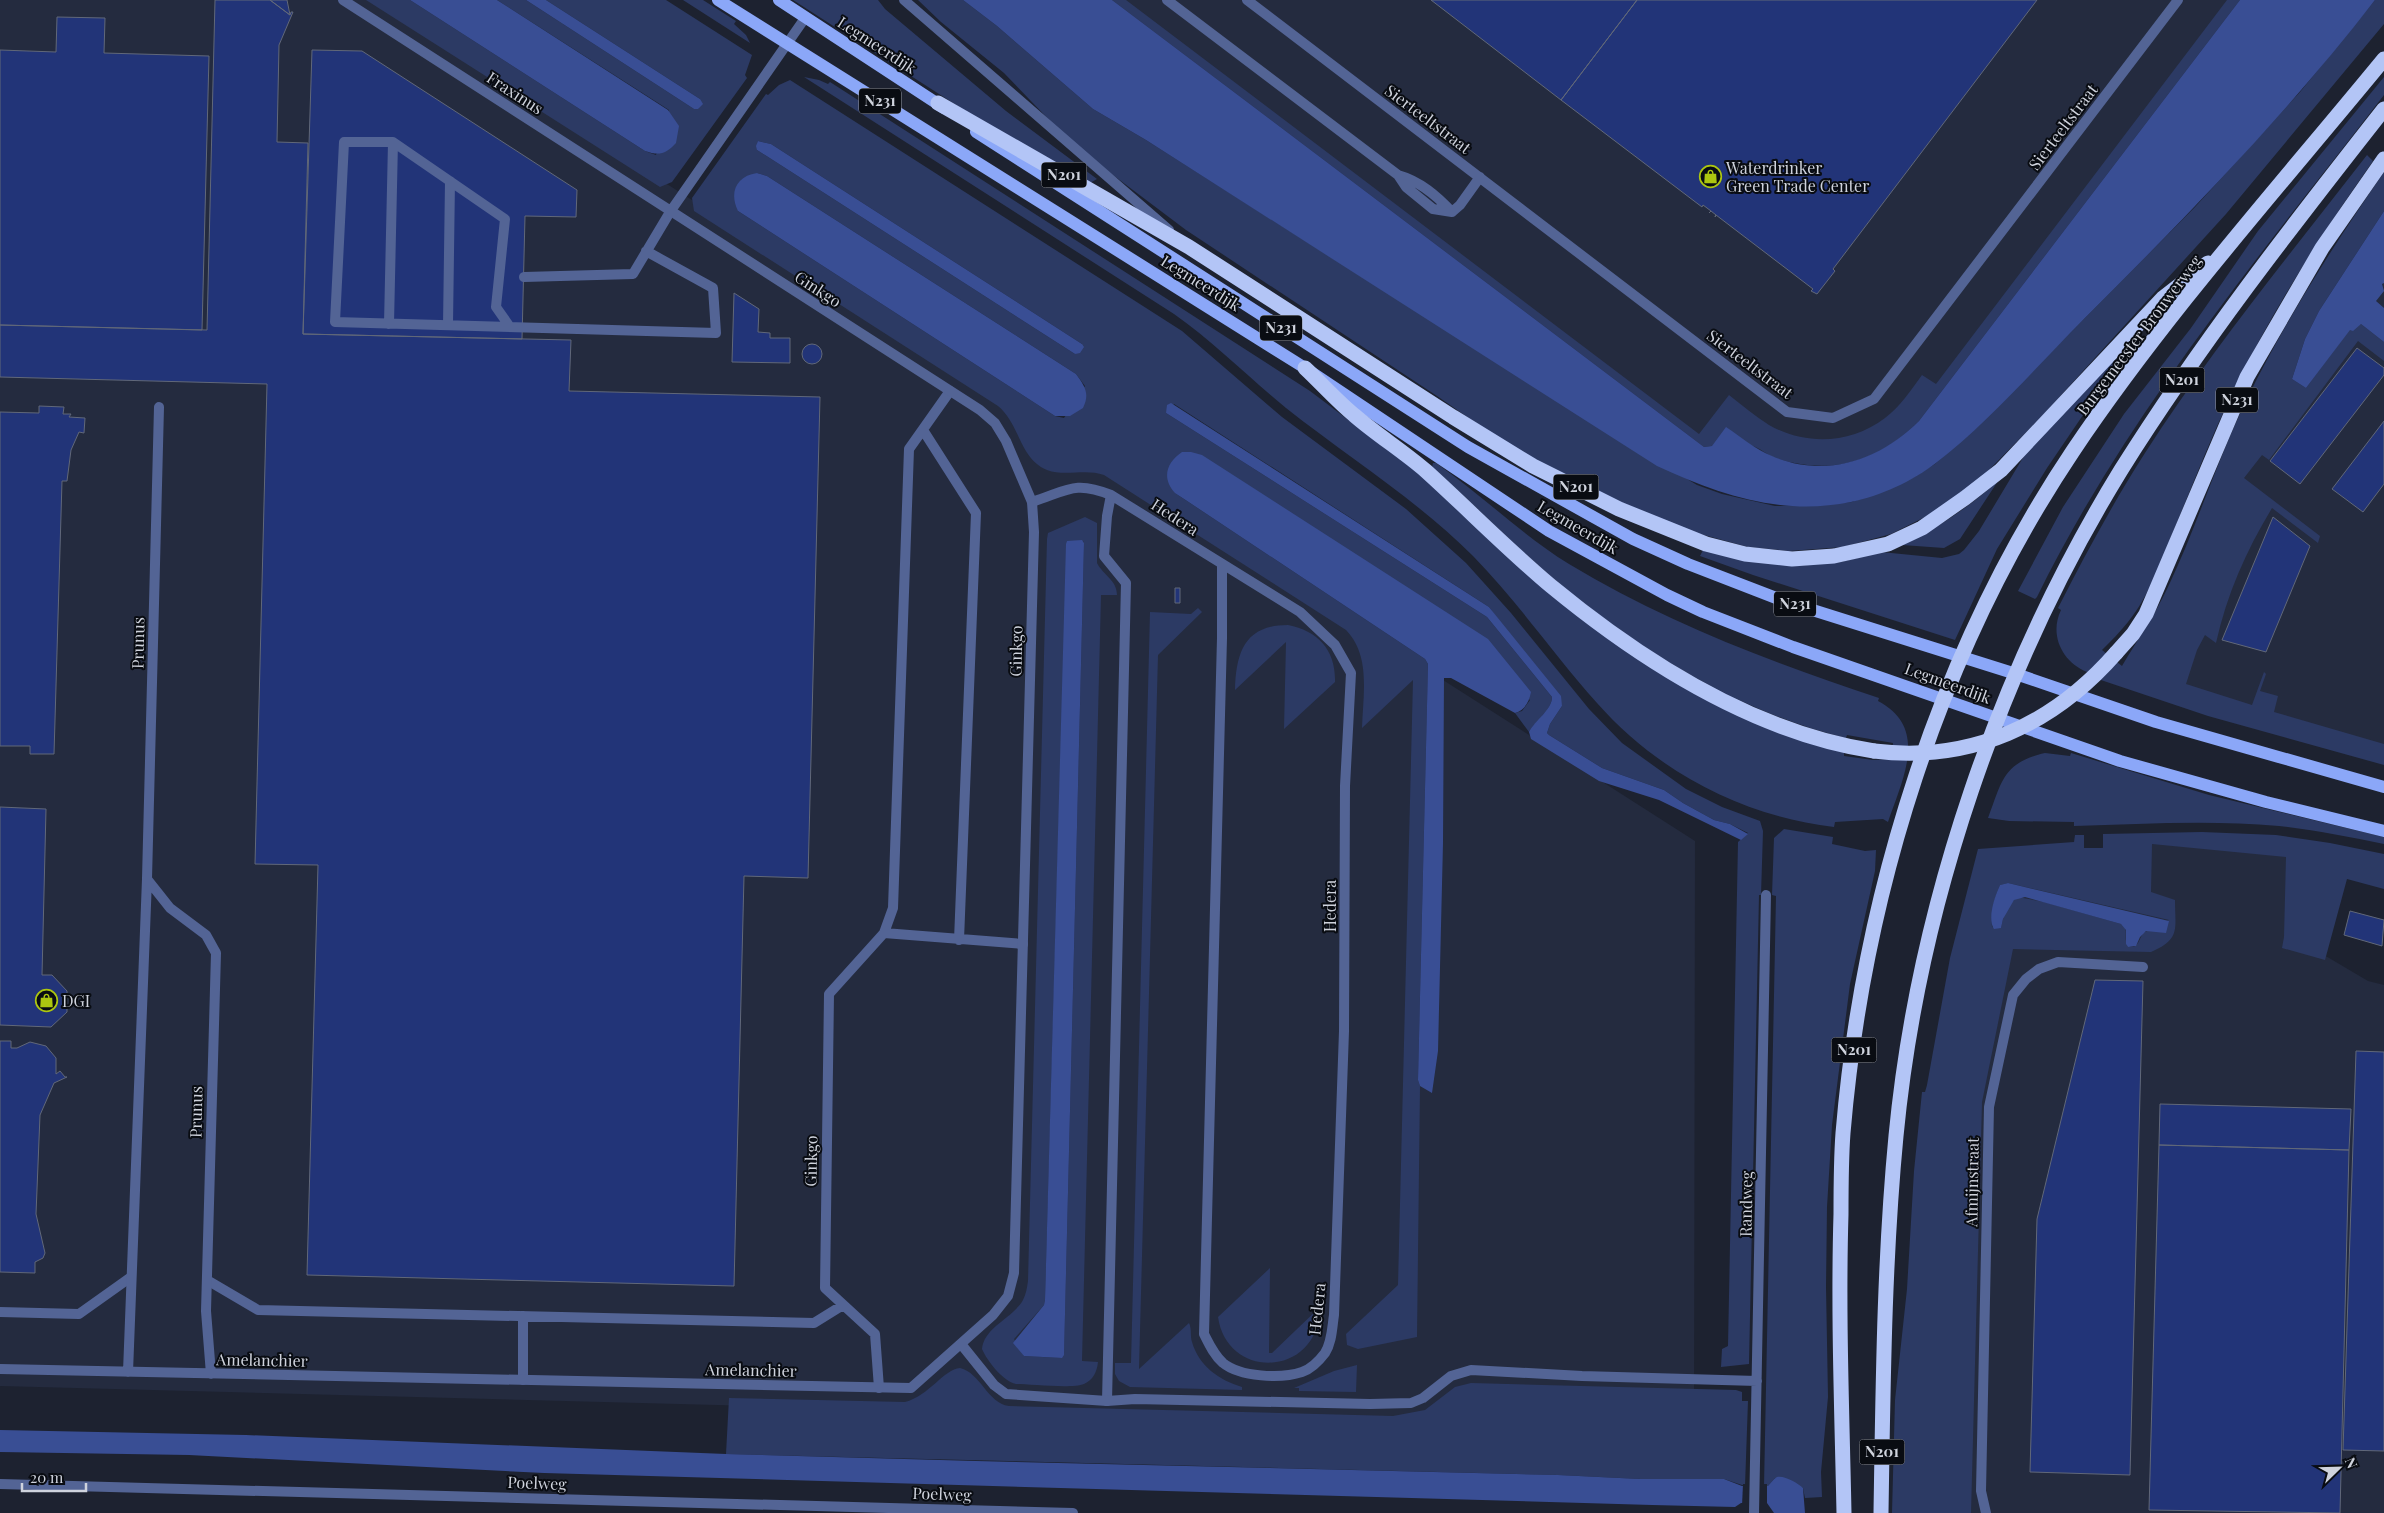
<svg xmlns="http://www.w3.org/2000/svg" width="2384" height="1513" font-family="'Playfair Display',serif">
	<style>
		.built { fill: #242b3f }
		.green { fill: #2c3a64; fill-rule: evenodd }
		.water { fill: #394e94 }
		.pier { fill: #1d2230 }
		.building { fill: #223478; stroke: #616879 }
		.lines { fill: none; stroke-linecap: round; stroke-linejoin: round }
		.lane { stroke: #536495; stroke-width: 10 }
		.street { stroke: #536495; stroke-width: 10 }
		.primary { stroke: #8ba7f8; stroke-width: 12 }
		.highway { stroke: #b3c5f6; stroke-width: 15 }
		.highway-bridge { stroke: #b3c5f6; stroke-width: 15 }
		.labels { text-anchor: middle; stroke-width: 4; stroke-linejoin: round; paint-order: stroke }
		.shield { fill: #090c12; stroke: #9497a0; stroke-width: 1 }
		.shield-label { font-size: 15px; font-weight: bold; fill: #cfd3dd }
		.street-label { font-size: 16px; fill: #cfd3dd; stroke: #090c12 }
		.poi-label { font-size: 16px; fill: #cfd3dd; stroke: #090c12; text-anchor: start }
	</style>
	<rect width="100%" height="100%" fill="#1d2230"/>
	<!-- built -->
	<path class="built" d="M0 0H379L1695 841 1694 1431 0 1386Z
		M1068 0H2308L1928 448 1706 470Z
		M2384 250V752L2141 675 2236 457Z
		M2148 839 2292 850 2297 939 2368 981 2384 985V1513H1958L1985 870Z"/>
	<!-- green -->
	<path class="green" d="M366 0H410L645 151 656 155 669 110 497 0H526L694 109H698L700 99 546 0H666L752 55 745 75 747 78 672 182 660 187Z
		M683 0H703L736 21 734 24 746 35 750 43Z
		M793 0H878L885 9 1006 111 1097 179 1090 183 995 130Z
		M918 0H963L997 26 1093 109 1146 140 1556 400 1697 485 1722 494 1775 506 1823 505 1852 502 1914 477 1935 464 1986 418 2195 207 2300 92 2375 0H2384V24L2226 214 2043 415 1985 474 1964 491 1927 516 1891 534 1843 547 1789 551 1748 547 1667 525 1522 455 1437 396 1186 230 1109 172 1057 128 1004 73 941 22Z
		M1112 0H1126L1699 434 1729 395C1742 405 1755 416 1769 425 1806 446 1851 444 1885 418 1900 407 1911 390 1922 375L1936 384 2227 0H2240L1919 421C1878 462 1830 477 1773 457 1766 454 1760 448 1753 446 1742 443 1716 445 1704 447Z
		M804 77 819 80 828 84 830 82 1310 391 1420 474 1605 634 1844 752V756L1873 760 1891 759 1893 743 1847 735 1846 738C1733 711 1624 641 1538 565 1501 533 1468 498 1432 467L1433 463H1436C1482 495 1522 535 1569 564 1666 623 1772 662 1879 698L1878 701C1930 728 1902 780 1888 822L1883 819 1835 822 1834 827C1742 816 1658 772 1597 703 1554 655 1518 602 1473 556 1417 500 1348 457 1286 408 1248 377 1214 342 1174 314Z
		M2384 77V95C2260 256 2127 413 2037 597L2035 599 2018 591 2063 507 2124 414 2191 328 2258 231Z
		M790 80 1182 331 1282 417 1406 509 1466 563 1511 613 1589 709 1622 743 1686 789 1722 807 1760 821 1763 831 1761 895H1759L1749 1364 1721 1367 1722 1349 1728 1346 1738 842 1748 833 1730 824 1714 820 1683 803 1664 790 1602 768 1549 735 1547 733 1550 724 1562 706 1489 607 1174 404 1166 413 1487 617 1552 697C1552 710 1535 721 1529 732L1515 713 1522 711 1530 700 1175 493 1425 659 1428 664 1418 1080 1420 1086 1417 1337 1358 1349 1347 1345 1346 1334 1398 1285 1413 680 1362 728C1363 694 1371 656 1346 630L1104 475C1085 468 1066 477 1047 470 1019 458 1020 424 998 406L694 211 692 198 766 94 768 95 779 85ZM758 141 771 144 1082 344 1075 354 765 155 757 150ZM757 173 767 176 1076 374 1085 386 1064 418 1055 416 738 211Z
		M2367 155 2373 161C2320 236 2270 314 2230 398 2210 440 2193 484 2175 527 2162 559 2150 595 2128 622 2120 632 2111 641 2102 650L2122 666C2137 640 2155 615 2168 587 2197 526 2217 460 2247 399 2286 319 2334 245 2384 172V211L2319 311 2305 339 2292 379 2306 388 2350 329 2361 324 2384 342V361L2358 341 2269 460 2262 455 2244 478 2320 536 2318 543 2272 508C2246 551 2227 594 2216 643L2205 635 2197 650 2186 684 2252 705 2264 672 2266 674 2260 691 2278 696 2274 712 2384 744V765L2208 716 2086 675 2087 672C2062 662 2049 635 2061 610L2058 608C2085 555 2113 503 2145 453 2212 349 2291 253 2367 155Z
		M2113 361 2117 365 2047 468 1997 549 1955 640 1753 575 1700 556 1703 550 1796 566 1841 562 1881 552 1942 558 1959 554 1964 550 1979 531 2027 451Z
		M1998 481 1960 539 1944 548 1902 545C1938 528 1969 507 1998 481Z
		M1085 517 1097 523V563C1103 575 1117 580 1117 595H1101L1082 1361 1098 1362C1097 1372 1093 1380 1084 1384 1072 1389 1030 1384 1016 1384 1003 1381 987 1361 982 1349 984 1327 1013 1318 1023 1300 1026 1294 1027 1288 1028 1281L1047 539 1048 533ZM1067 541H1083L1084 543 1064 1354 1061 1358 1024 1356 1014 1339 1044 1305 1045 1300Z
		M1198 608 1202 612 1158 655 1139 1369 1189 1323C1192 1329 1190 1336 1192 1342 1199 1366 1219 1380 1242 1387V1390L1130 1387 1119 1381 1115 1374V1363H1131L1150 612 1191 614Z
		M1288 625C1318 631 1336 650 1335 682L1284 729 1286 642 1235 690C1236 652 1245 625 1288 625Z
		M2045 753 2070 756 2071 753 2209 795 2384 837V844C2349 837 2315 830 2279 826 2211 820 2142 824 2074 826V822L2009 821 1988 818C2002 782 2002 763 2045 753Z
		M1784 829 1833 837 1832 844 1865 851 1876 850 1875 871 1850 984 1832 1125 1827 1207 1826 1287 1828 1397 1821 1472 1822 1497 1805 1498 1803 1488 1775 1478 1768 1486H1764L1776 896 1772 895 1774 838Z
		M2202 832 2276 835 2330 843 2384 854V889L2347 879 2325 960 2282 948 2284 937 2286 857 2152 844 2151 892 2175 900C2175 929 2181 939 2151 952L2013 949 1982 1102 1971 1513H1892L1895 1400 1907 1289 1914 1171 1922 1092H1925L1927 1085 1950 958 1978 849 2074 842 2075 835H2084V848H2103V834ZM2008 883 2169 920 2143 933 2138 943 2134 947H2128C2124 941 2127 932 2125 926L2121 924 2044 902 2018 897C2008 903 2003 917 2001 928L1992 927C1991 913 1994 898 2000 885Z
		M1270 1268 1269 1353H1272L1320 1307C1319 1378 1227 1381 1218 1317Z
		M1357 1365 1356 1392 1299 1391V1388H1294L1334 1371Z
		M960 1368C981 1373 987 1403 1009 1406L1393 1416 1425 1410 1455 1387 1471 1383 1736 1390 1742 1392V1401H1748L1745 1486 1724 1479H1640L1558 1475 726 1454 729 1398 905 1402C929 1396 944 1369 960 1368Z"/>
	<!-- water -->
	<path class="water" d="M410 0H497L668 110 679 126 676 143C666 154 659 156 645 151Z
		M526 0H546L700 99 703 104 698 109H694Z
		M963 0H1112L1704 447 1712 446 1726 427C1741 437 1755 449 1772 456 1826 479 1880 460 1919 421L2240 0H2375C2287 114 2186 217 2084 319 2036 367 1990 421 1936 463 1913 481 1880 496 1851 502 1782 516 1719 495 1657 466L1146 140 1093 109 997 26Z
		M758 141 771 144 1082 344 1084 347 1080 353 1075 354 765 155 757 150 756 146Z
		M757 173 767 176 1076 374C1085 386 1090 394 1083 408L1070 416H1055L738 211C729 193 736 176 757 173Z
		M2384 211V283L2382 284 2384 291 2376 301 2384 308V342L2361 324 2353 331 2350 330 2306 388 2292 379 2305 339 2319 311Z
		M1171 403 1489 607 1561 696 1562 706 1550 724 1547 733 1549 735 1602 768 1664 790 1683 803 1714 820 1730 824 1748 834 1741 840 1659 800 1599 781 1531 739 1529 732C1535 720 1552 710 1552 697L1487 617 1166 413 1167 405Z
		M1182 452H1191L1202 455 1488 639 1531 692C1529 702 1525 710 1515 713L1451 678H1444L1443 843 1438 1051 1432 1093 1420 1086 1418 1080 1428 664 1425 659 1175 493C1161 478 1167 462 1182 452Z
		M1082 540 1084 543 1064 1355 1062 1358 1024 1356 1013 1343 1044 1305 1045 1300 1066 544 1067 541Z
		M2008 883 2169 921 2166 933 2146 931 2140 937 2136 946 2128 947 2126 944V930L2121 924 2025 897 2014 900 2003 919 2001 928 1994 929C1987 918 1995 896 2000 885Z
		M0 1430 246 1435 726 1454 976 1461 1558 1475 1640 1479H1724L1742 1486H1768C1771 1483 1773 1479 1777 1477 1784 1475 1798 1483 1803 1488L1805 1513H1774L1767 1503H1741L1735 1507 1652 1505 544 1473 189 1455 0 1452Z"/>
	<!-- pier -->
	<path class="pier" d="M1743 1484H1767V1506H1742Z"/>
	<!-- building -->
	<path class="building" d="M215 0H270L290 15 291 12H293L279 45 277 142 308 143 303 334 571 340 569 391 820 397 808 878 744 876 734 1286 307 1275 318 865 255 864 267 384 0 377V325L207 330Z
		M270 0H287L290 15Z
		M1431 0H1637L1561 100Z
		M1637 0H2037L1833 269 1835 271 1817 294 1811 291 1813 289 1716 215 1715 217 1716 215 1711 211 1709 213 1711 211 1703 205 1702 207 1561 100Z
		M57 17 105 18 104 53 209 56 202 330 0 325V50L56 52Z
		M312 50 362 51 577 190 576 217 525 216 522 339 303 334Z
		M734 293 759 309 758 332 770 333V338H790V363L732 362Z
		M802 354a10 10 0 1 1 20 0a10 10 0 1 1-20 0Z
		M2357 348 2384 368V375L2300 484 2270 461Z
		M39 406 64 407 63 414H71L69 417 85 418 84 433 79 432 71 450 67 481H62L54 754H30V746H0V412L39 413Z
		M2384 421V484L2363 512 2332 489Z
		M2273 517 2310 546 2266 652 2222 640Z
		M1175 588H1180V603H1175Z
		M0 807 46 809 42 975H52L67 991V1012L51 1027 0 1025Z
		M2350 911 2384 920 2382 946 2344 935Z
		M2095 980 2143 981 2130 1475 2030 1472 2037 1219Z
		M0 1041H11V1048H17L30 1042 46 1046 56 1058V1074L60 1071 65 1077H67L54 1083 40 1115 36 1214 45 1253 43 1258 35 1262V1273L0 1272Z
		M2356 1051 2384 1052V1451L2343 1450Z
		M2160 1104 2351 1109 2349 1150 2159 1145Z
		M2159 1145 2349 1150 2340 1513 2149 1510Z"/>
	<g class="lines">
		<!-- lane -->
		<path class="lane" d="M904 0 1169 230
			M1167 0 1398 175C1420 181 1437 196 1452 212
			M1247 0 1787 412 1833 418 1874 399 2178 0
			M1398 175 1406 187 1433 209 1452 212 1460 205 1480 177
			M524 277 633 274 670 212
			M389 324 393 142
			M448 325 450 181
			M510 327 496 307 505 219 393 142H344L335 322 716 333 713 288 646 251
			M923 430 976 513 959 940
			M1032 502C1067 491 1074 480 1111 495L1300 612 1335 645 1351 673 1345 786 1344 1031 1334 1315C1332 1328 1332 1342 1325 1353 1319 1361 1311 1369 1302 1372 1281 1379 1240 1377 1223 1363 1214 1355 1209 1344 1204 1334L1222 638V566
			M884 933 1023 944
			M207 1280 258 1310 814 1323 843 1305
			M0 1312 79 1314 131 1277
			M523 1380V1316
			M879 1388 875 1334 825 1288 829 994 884 933 893 908 909 449 950 391
			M1107 1401 1126 583 1104 556 1107 516 1111 495"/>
		<!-- street -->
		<path class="street" d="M670 212 805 18
			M147 879 170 908 206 935 216 953 206 1311 211 1374
			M961 1344 994 1385 1006 1394 1107 1401 1135 1399 1370 1404 1411 1403 1423 1398 1451 1376 1471 1370 1582 1376 1757 1381
			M0 1369 911 1388 993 1315 1008 1296 1014 1273 1034 532 1032 502 1006 441 995 423 980 410 343 0
			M128 1372 147 879 159 407
			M0 1484 1073 1513
			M1754 1513 1766 895
			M1986 1513 1981 1491 1989 1107 2013 995 2026 979 2039 969 2058 962 2143 967"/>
		<!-- primary -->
		<path class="primary" d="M718 0 1305 368 1549 531 1667 595 1703 612 1793 647 2120 761 2266 802 2384 831
			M779 0 944 108
			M976 132 1468 447 1633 539 1688 564 1784 601 2016 674 2156 722 2384 787"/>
		<!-- highway -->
		<path class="highway" d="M938 103 1189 247 1453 417 1533 466 1619 509 1706 544 1745 554 1792 559 1834 556 1888 544 1922 528 1965 498 2001 470 2163 298 2208 263
			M1305 368C1321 383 1337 401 1354 415 1377 435 1403 451 1426 471 1468 509 1508 550 1551 586 1642 661 1756 733 1874 751
			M2116 653 2133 634 2146 614 2247 377 2322 248 2384 159
			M1844 1513C1842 1413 1838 1314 1841 1214 1841 1187 1841 1160 1843 1133 1863 895 1939 651 2073 451 2165 314 2279 187 2384 59
			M1881 1513C1883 1388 1884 1261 1896 1136 1918 906 2000 667 2121 470 2200 344 2292 226 2384 109"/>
		<!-- highway-bridge -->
		<path class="highway-bridge" d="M1874 751C1971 763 2053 725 2116 653"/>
	</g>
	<!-- icons -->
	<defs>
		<symbol id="shop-ring" viewBox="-11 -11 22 22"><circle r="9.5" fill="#090c12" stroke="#acc610" stroke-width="1.5"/><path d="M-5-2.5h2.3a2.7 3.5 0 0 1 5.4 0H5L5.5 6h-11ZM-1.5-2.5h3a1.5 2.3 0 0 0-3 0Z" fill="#acc610"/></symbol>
	</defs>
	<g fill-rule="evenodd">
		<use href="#shop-ring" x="1698" y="164" width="25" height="25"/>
		<use href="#shop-ring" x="34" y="988" width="25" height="25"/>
	</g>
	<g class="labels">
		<!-- shield labels -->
		<g class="shield">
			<rect x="859" y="88.5" width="42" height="25" rx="4"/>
			<rect x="1041.5" y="162.5" width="45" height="25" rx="4"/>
			<rect x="1260" y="315.5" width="42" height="25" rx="4"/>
			<rect x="2159.5" y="367.5" width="45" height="25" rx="4"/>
			<rect x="2216" y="387.5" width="42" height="25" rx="4"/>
			<rect x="1553.5" y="474.5" width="45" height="25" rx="4"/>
			<rect x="1774" y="591.5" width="42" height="25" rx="4"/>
			<rect x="1831.5" y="1037.5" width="45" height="25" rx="4"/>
			<rect x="1859.5" y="1439.5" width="45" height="25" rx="4"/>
		</g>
		<g class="shield-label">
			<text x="880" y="106">N231</text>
			<text x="1064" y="180">N201</text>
			<text x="1281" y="333">N231</text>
			<text x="2182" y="385">N201</text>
			<text x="2237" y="405">N231</text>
			<text x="1576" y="492">N201</text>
			<text x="1795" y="609">N231</text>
			<text x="1854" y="1055">N201</text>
			<text x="1882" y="1457">N201</text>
		</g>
		<!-- street labels -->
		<g class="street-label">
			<text transform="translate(877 45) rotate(33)" y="6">Legmeerdijk</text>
			<text transform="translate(515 93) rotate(33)" y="6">Fraxinus</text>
			<text transform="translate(1428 119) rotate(37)" y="6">Sierteeltstraat</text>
			<text transform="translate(2063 127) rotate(-53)" y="6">Sierteeltstraat</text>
			<text transform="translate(1201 283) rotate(32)" y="6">Legmeerdijk</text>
			<text transform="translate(818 289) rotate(33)" y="6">Ginkgo</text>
			<text transform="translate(2139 335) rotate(-53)" y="6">Burgemeester Brouwerweg</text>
			<text transform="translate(1750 364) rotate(37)" y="6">Sierteeltstraat</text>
			<text transform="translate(1175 517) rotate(33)" y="6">Hedera</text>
			<text transform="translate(1578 527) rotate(30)" y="6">Legmeerdijk</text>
			<text transform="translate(138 643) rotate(-89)" y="6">Prunus</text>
			<text transform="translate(1016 651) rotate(-89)" y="6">Ginkgo</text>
			<text transform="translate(1948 683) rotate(20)" y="6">Legmeerdijk</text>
			<text transform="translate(1330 906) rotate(-90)" y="6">Hedera</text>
			<text transform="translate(196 1112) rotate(-89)" y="6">Prunus</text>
			<text transform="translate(811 1161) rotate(-89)" y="6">Ginkgo</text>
			<text transform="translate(1972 1182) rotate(-89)" y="6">Afmijnstraat</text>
			<text transform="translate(1746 1204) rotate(-89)" y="6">Randweg</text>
			<text transform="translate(1317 1309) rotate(-84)" y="6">Hedera</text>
			<text transform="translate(262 1360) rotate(1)" y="6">Amelanchier</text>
			<text transform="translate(751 1370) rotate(1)" y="6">Amelanchier</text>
			<text transform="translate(537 1483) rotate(2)" y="6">Poelweg</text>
			<text transform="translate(942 1494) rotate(2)" y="6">Poelweg</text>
		</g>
		<!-- poi labels -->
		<g class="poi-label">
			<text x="1726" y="174">Waterdrinker<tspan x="1726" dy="18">Green Trade Center</tspan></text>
			<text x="62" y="1007">DGI</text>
		</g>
	</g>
	<!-- north arrow -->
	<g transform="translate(2339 1468) rotate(67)" stroke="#090c12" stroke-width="4" paint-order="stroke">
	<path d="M0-4L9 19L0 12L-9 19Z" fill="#cfd3dd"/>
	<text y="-8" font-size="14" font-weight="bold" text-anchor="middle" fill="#cfd3dd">N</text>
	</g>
	<!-- scale -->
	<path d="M22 1483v8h64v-8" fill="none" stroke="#cfd3dd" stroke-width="2.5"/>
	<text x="30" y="1483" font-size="15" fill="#cfd3dd" stroke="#090c12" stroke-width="4" paint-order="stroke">20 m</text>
</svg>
